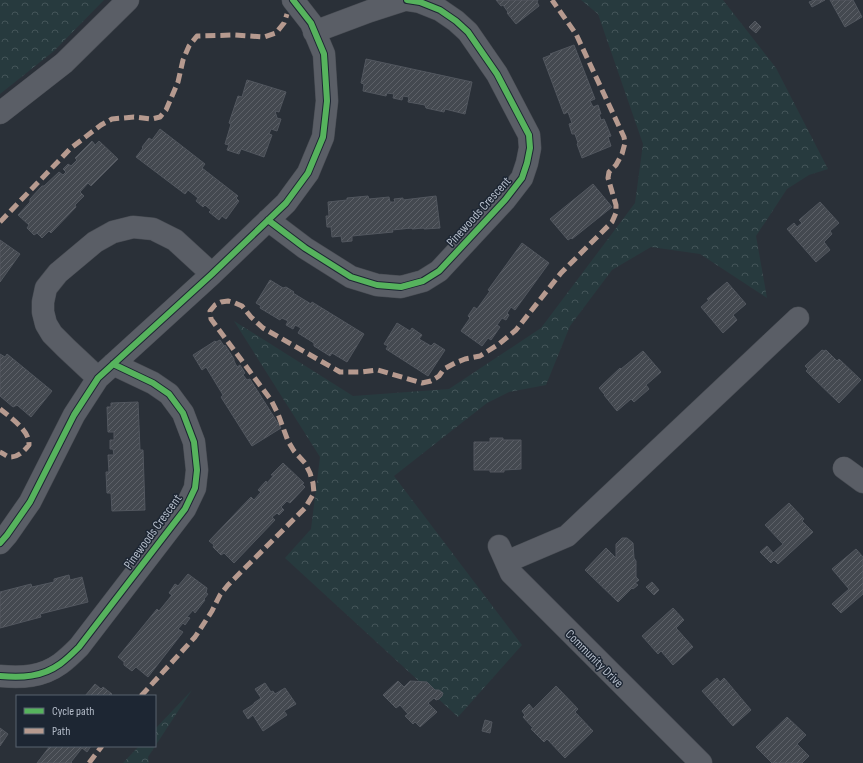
<svg xmlns="http://www.w3.org/2000/svg" width="863" height="763" font-family="'Sofia Sans Condensed',sans-serif">
	<style>
		.forest { fill: url(#forest-crowns) }
		.building { fill: url(#building-hatch); stroke: #52575f }
		.lines { fill: none; stroke-linecap: round; stroke-linejoin: round }
		.minor-casing { stroke: #484c53; stroke-width: 23 }
		.minor { stroke: #5a5e66; stroke-width: 22 }
		.quiet { stroke: #b69a8f; stroke-width: 5; stroke-dasharray: 10 5; stroke-linecap: butt }
		.cycleway-casing { stroke: #1d2633; stroke-width: 8 }
		.cycleway { stroke: #56b35d; stroke-width: 6 }
		.labels { text-anchor: middle; stroke-width: 3; stroke-linejoin: round; paint-order: stroke }
		.street-label { font-size: 13px; fill: #b4bcc9; stroke: #1d2633 }
	</style>
	<defs>
		<pattern id="forest-crowns" width="20" height="18" patternUnits="userSpaceOnUse"><rect width="20" height="18" fill="#273a3e"/><path d="M2 6a3 3 0 1 1 6 0M12 15a3 3 0 1 1 6 0" fill="none" stroke="#445559"/></pattern>
		<pattern id="building-hatch" width="6" height="6" patternUnits="userSpaceOnUse"><rect width="6" height="6" fill="#444950"/><path d="M-1 1l2-2M0 6l6-6M5 7l2-2" fill="none" stroke="#5d6168"/></pattern>
	</defs>
	<rect width="100%" height="100%" fill="#2a3038"/>
	<!-- forest -->
	<path class="forest" d="M0 0H104L54 51 0 94Z
		M581 0H723L776 68 828 169 809 175 787 189 756 236 767 298 700 254 651 247 612 270 570 326 546 385 509 392 487 403 394 476 522 645 458 717 285 558 311 529 320 457 234 321 353 396 449 389 541 328 635 203 643 144 598 14Z
		M192 690 148 757 149 763H123L139 746H155V729Z"/>
	<!-- building -->
	<path class="building" d="M496 0H538L537 2 539 6 516 24 507 13 508 12 503 5 501 6Z
		M814 0H813H825L812 7 809 2Z
		M830 0H853L862 17 845 27Z
		M755 21 761 27 756 33 749 27Z
		M574 45 595 99 590 101 593 107 598 105 601 114H599L601 120 604 119 611 136 608 137 611 146 582 158 577 144 578 143 575 134H572L569 124 572 123 568 112 564 114 543 58 551 55 550 54Z
		M366 59 472 82 465 114 445 109 444 112 426 108 425 105 408 102 409 97 403 96 402 100 393 98 394 94 387 93 386 96 363 91 364 84 361 83Z
		M247 80 286 92 279 112 275 111 277 118 281 119 277 131 271 129 269 134 272 135 264 157 241 149 239 154 227 150 229 145 225 144 231 124 229 123 238 96 242 97Z
		M160 129 205 164 202 168 238 196 236 198 239 201 226 219 222 216 219 220 209 212 211 210 205 205 203 207 196 201 198 198 188 190 185 194 136 157 143 148 142 147 149 138 152 140Z
		M92 141 95 145 99 141 118 159 91 186 88 183 80 192 84 196 75 205 76 207 51 233 49 231 42 238 37 233 34 235 27 228 29 225 18 215 30 202V199L42 186H44L59 172 63 175 66 172 63 169 68 164 71 166 77 160 75 158Z
		M593 184 612 207 572 239 571 238 568 240 550 219Z
		M368 196 369 199 389 197 390 202H395L394 199 403 198V200L436 196 440 228 424 229V228L412 229V228L392 230 393 232 352 236V241L342 242 341 236 332 237 331 227H327L326 216H329L328 202 347 200V198Z
		M820 202 839 223 830 231 832 234 824 242 830 250 816 262 787 229 794 223 797 227 802 223 799 220Z
		M0 240 20 254 0 282Z
		M522 243 549 263 515 310 511 307 507 313 509 315 506 320 502 318 497 325 500 327 491 340 488 338 482 346 461 331 470 318 468 316 474 307 477 309 490 291 488 290Z
		M270 280 283 288 286 287 294 292 293 293 311 304 312 302 364 334 347 362 332 353 330 356 314 346V343L298 333 301 328 295 325 293 329 286 325 288 321 282 318 280 320 260 308 261 306 256 303Z
		M727 282 746 304 733 315 737 320 723 333 701 307 709 300 707 299Z
		M397 323 410 331 412 328 422 335 419 339 431 346 434 343 445 350 428 376 386 349 388 346 384 344Z
		M220 340 224 346 225 345 234 359V361L237 367 240 365 245 373 243 375 247 380 250 379 281 428 252 446 221 397 223 395 206 367 202 370 193 355 215 341 216 342Z
		M822 350 824 351 826 350 837 361 839 359 861 380 839 403 806 371 808 369 805 366Z
		M643 351 661 372 646 385 649 389 634 402 631 399 617 411 604 395H605L599 388 620 368 621 369Z
		M0 354 5 357 7 354 52 391 31 417 17 405 13 407 0 396Z
		M138 402 140 450H143L145 510 112 511 111 493H107L106 472H109L108 455H114L113 449H110V440H114V432H108L107 407H111V403Z
		M490 438H503V440H521V469L504 470V472H490V470H474V442H490Z
		M283 463 304 483 302 484 305 487 290 503 287 501 281 507 284 510 279 515 277 513 272 517 275 520 234 563 224 553 221 555 213 547 214 545 209 541 251 497 254 500 261 492 258 490 266 481 267 483 274 475H271Z
		M789 503 804 519 802 521 813 532 778 564 774 560 771 563 760 552 767 546 773 553 783 544 765 525Z
		M622 538H627L633 543 634 558 636 561V577L639 580 635 583 638 585 633 589 632 588 618 602 585 570 606 548 616 558V544Z
		M856 549 863 557V594L841 613 832 604 849 589 832 569Z
		M188 574 207 588 206 593 208 594 204 599 205 600 195 613 193 610 187 617 190 618 185 625 183 623 178 629 183 632 148 677 136 667 132 671 124 665V662L118 657 157 609 159 611 172 595 169 593 175 584 178 586Z
		M69 575 70 580 82 577 88 602 40 614 41 617 0 628V592L31 584 32 587 54 582V579Z
		M652 582 659 590 654 595 646 587Z
		M673 608 684 620 676 628 693 647 673 665 661 651 658 654 642 636Z
		M717 678 720 682 724 678 751 710 733 726 702 691Z
		M398 681 404 687 410 681 427 682 435 690H439L443 693 442 696 439 699 436 700 434 698 428 703 437 712 420 727 415 722 413 724 405 716 408 714 400 705 396 708 383 695Z
		M265 683 271 692 273 691 275 694 285 688 296 704 284 711 287 715 263 731 253 715 248 719 243 711 254 704V703L261 698 255 689Z
		M95 684 101 689 103 687 112 694 110 696H85Z
		M556 686 578 709 575 712 593 731 565 758 547 739 544 742 531 729 533 728 523 717 525 715 522 711 529 704 533 709Z
		M787 717 806 735 797 744 809 756 802 763H777L776 762 775 763H772L756 747Z
		M485 720 492 722 490 733 482 731Z
		M0 728 8 734 0 746Z
		M50 746H91L87 752 82 748 71 762 72 763H37Z"/>
	<g class="lines">
		<defs>
			<path id="minor" d="M314 32 370 11 404 0
				M0 113 64 63 128 0
				M268 220 305 248 351 277 377 285 401 287 423 281 439 271 505 200 522 178 527 163 530 148 529 135 497 74 468 32 456 21 440 10 420 2 407 0
				M98 378 66 348 52 334 46 324 43 312V302L46 288 58 273 95 242 113 232 133 227 153 229 175 240 212 274
				M844 468 863 482
				M0 543 7 535 30 502 74 415 98 378 212 274 286 203 308 173 323 137 327 101 324 54 311 23 293 0
				M499 546 511 573 701 763
				M506 562 567 536 798 318
				M0 676C22 678 42 677 60 664 67 659 73 653 79 647L185 509 195 488 197 470 194 442 183 413 169 394 153 383 113 364"/>
		</defs>
		<!-- minor casing -->
		<use href="#minor" class="minor-casing"/>
		<!-- minor -->
		<use href="#minor" class="minor"/>
		<!-- quiet -->
		<path class="quiet" d="M0 222 71 148 101 125 112 119 134 117 152 119 160 117 166 110 178 82 183 60 189 46 197 36 235 35 264 37 276 33 284 23 287 14
			M0 409C9 416 24 427 28 438 29 439 29 444 29 445 25 450 18 458 9 457 6 456 3 453 0 452
			M141 696 195 637 212 611 220 595 228 585 305 508 314 493 313 483 310 473 305 463 294 451 288 441 278 414 271 400 211 319 210 311 215 305 221 302 228 301 235 303 242 306 251 317 263 328 340 372H362L378 370 422 383 431 381 439 376 444 369 455 363 465 359 480 356 499 344 516 330 561 273 612 222 616 213V205L608 178 609 172 616 165 622 154 625 143 624 137 576 34 552 0
			M89 763 102 746"/>
		<defs>
			<path id="cycleway" d="M268 220 305 248 351 277 377 285 401 287 423 281 439 271 505 200 522 178 527 163 530 148 529 135 497 74 468 32 456 21 440 10 420 2 407 0
				M0 543 7 535 30 502 74 415 98 378 212 274 286 203 308 173 323 137 327 101 324 54 311 23 293 0
				M0 676C22 678 42 677 60 664 67 659 73 653 79 647L185 509 195 488 197 470 194 442 183 413 169 394 153 383 113 364"/>
		</defs>
		<!-- cycleway casing -->
		<use href="#cycleway" class="cycleway-casing"/>
		<!-- cycleway -->
		<use href="#cycleway" class="cycleway"/>
	</g>
	<g class="labels">
		<!-- street labels -->
		<g class="street-label">
			<text transform="translate(478 211) rotate(-48)" y="5">Pinewoods Crescent</text>
			<text transform="translate(152 531) rotate(-54)" y="5">Pinewoods Crescent</text>
			<text transform="translate(595 658) rotate(45)" y="5">Community Drive</text>
		</g>
	</g>
	<!-- legend -->
	<rect x="16" y="695" width="140" height="52" fill="#1d2633" stroke="#59626f"/>
	<rect x="24" y="708" width="20" height="6" fill="#56b35d" stroke="#59626f"/>
	<text x="52" y="715" font-size="12" fill="#b4bcc9">Cycle path</text>
	<rect x="24" y="728" width="20" height="6" fill="#b69a8f" stroke="#59626f"/>
	<text x="52" y="735" font-size="12" fill="#b4bcc9">Path</text>
</svg>
